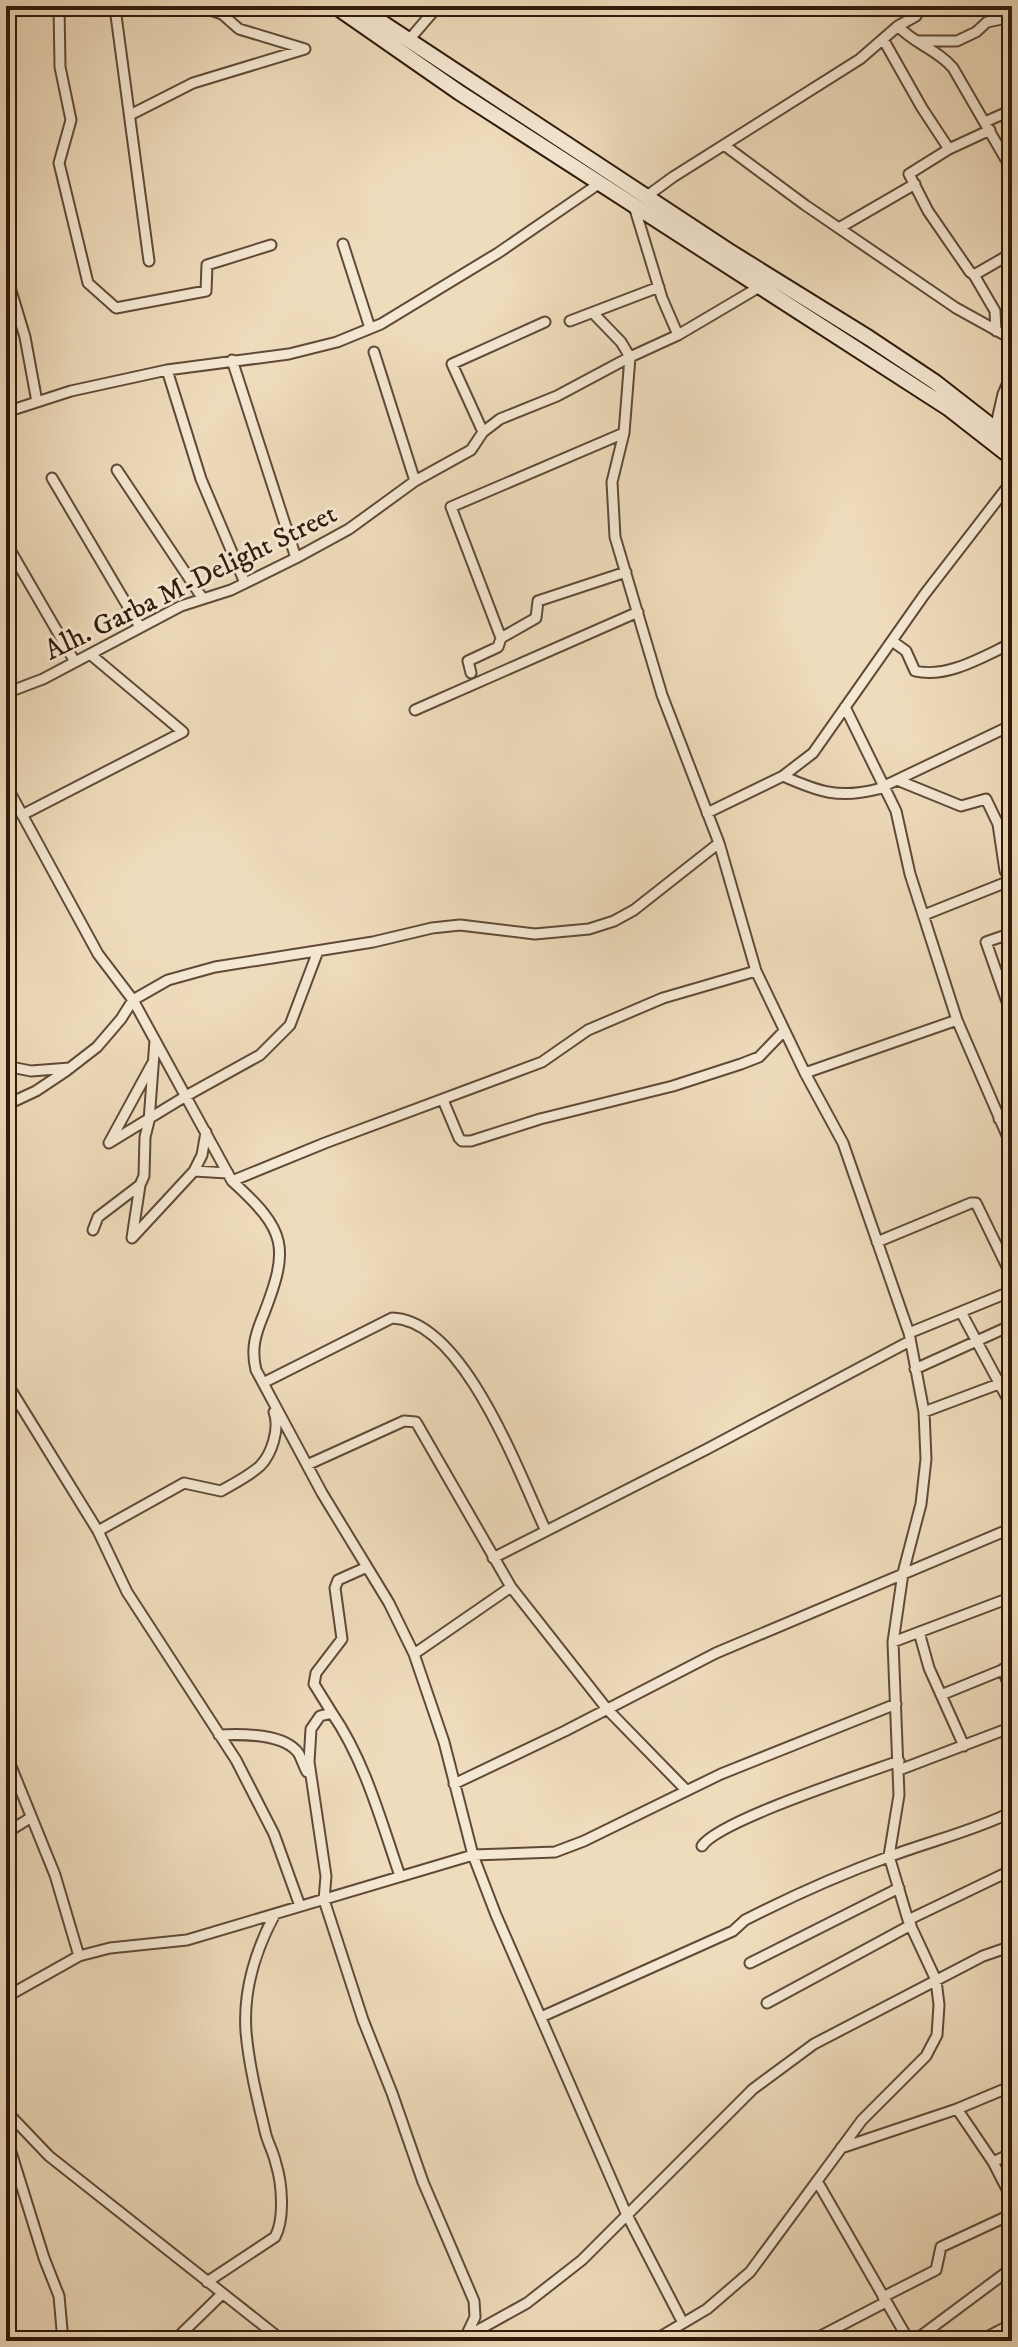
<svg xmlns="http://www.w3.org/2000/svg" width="1018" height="2347" font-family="'IM FELL DW Pica',serif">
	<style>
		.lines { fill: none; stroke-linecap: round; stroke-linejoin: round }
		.minor-casing { stroke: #604a37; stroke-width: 13 }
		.secondary-casing { stroke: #301a0b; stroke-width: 18 }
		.minor { stroke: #f5e8d3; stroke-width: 9 }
		.secondary { stroke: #f5e8d3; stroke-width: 14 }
		.labels { text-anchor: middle; stroke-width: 6; stroke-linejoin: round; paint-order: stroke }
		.street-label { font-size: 28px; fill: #301a0b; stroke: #f5e8d3 }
	</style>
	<rect width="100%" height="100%" fill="#efdcbc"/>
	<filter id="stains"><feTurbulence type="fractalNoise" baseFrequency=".0025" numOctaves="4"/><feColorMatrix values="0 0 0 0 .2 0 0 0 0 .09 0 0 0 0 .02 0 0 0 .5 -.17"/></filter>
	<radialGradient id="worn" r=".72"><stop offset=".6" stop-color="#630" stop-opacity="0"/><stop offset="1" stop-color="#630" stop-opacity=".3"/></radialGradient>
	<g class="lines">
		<defs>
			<path id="minor" d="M59 6 60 67 71 120 59 163 88 283 116 308 206 291 207 265 271 245
				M78 6 126 8 135 6
				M115 8 149 261
				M898 26C914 44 937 49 953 68L1012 170
				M883 39 922 108 949 149
				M408 41 438 6
				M918 41H957L976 32 987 22 1012 17
				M130 115 193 83 305 49 239 29 222 14 198 6
				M985 122 1012 110
				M724 145 805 205 956 308 1012 339
				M647 196 673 177 860 59 898 26 916 16 921 6
				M634 206 662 298 678 335
				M839 228 915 184
				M343 244 370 328
				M6 274 25 337 37 402
				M974 275 970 272 928 211 909 174 949 149 990 130
				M593 313 621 342 630 357 624 433 612 482 615 537 662 695 719 843 756 971 805 1073 843 1143 909 1333 924 1412 926 1459 921 1504 903 1573 893 1642 899 1795 889 1856 908 1920 936 1980 939 2005 937 2035 926 2056 862 2120 750 2272 707 2309 653 2341
				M570 321 659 287
				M996 331 995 311 974 275 1012 253
				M374 352 415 481
				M232 360 296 558
				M167 370 201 479 245 583
				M6 412 71 391 167 370 289 354 337 342 381 324 498 253 600 183
				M995 429 1003 394 1012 373
				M483 432 452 364 545 322
				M117 470 203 599
				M52 478 140 627
				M6 543 75 662
				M501 638 451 507 624 433
				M892 641 906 651 915 671C947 679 984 656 1012 643
				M471 673 468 661 498 647 501 638 536 618 538 601 626 572
				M6 693 43 679 181 606 231 590 296 558 349 529 415 481 471 450 483 432 500 419 557 396 630 357 678 335 761 286
				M845 707 896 811 910 874 957 1020 1012 1147
				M415 710 638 612
				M783 776C819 792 839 799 878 789L1012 725
				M897 780 961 806 986 799 998 824 1005 871 1012 875
				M6 785 98 954 133 1000 232 1181 325 1143 542 1062 588 1030 663 998 756 971
				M707 813 783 776 813 753 924 595 1012 481
				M22 815 183 732 90 654
				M924 915 1012 880
				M1012 933 986 942 1012 1016
				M155 1040 149 1121 145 1137 144 1176 140 1185 132 1238 194 1171 202 1155 206 1132
				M152 1064 109 1143 186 1096 260 1055 290 1025 318 951
				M6 1066 31 1071 70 1068
				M805 1073 957 1020
				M443 1100 459 1138 462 1141H471L540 1119 673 1086 741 1064 759 1057 784 1031
				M6 1105 36 1091 66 1071 97 1047 121 1019 133 1000 168 980 215 967 373 942 432 928 460 925 535 934 589 929 614 921 634 910 719 843
				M999 1119 1012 1111
				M194 1171 228 1173
				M232 1181C287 1231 290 1247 263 1316 255 1335 251 1350 256 1370L322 1493 389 1603 414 1654 444 1742 473 1855 496 1915 626 2213 683 2323
				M93 1230 98 1217 140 1185
				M877 1242 971 1203H976L1012 1277
				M961 1312 1012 1407
				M909 1333 1012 1291
				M915 1369 1012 1325
				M6 1382 98 1531 127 1592 236 1760 274 1834 300 1906
				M263 1383 392 1318C464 1320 519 1474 546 1531
				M924 1412 1012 1379
				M307 1465 404 1421 416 1422 511 1587 607 1709 686 1790
				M98 1531 184 1483 221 1491C233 1484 249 1476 260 1466 272 1454 280 1428 274 1412
				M493 1558 707 1449 910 1341
				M919 1632 929 1668 964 1746
				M893 1642 1012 1597
				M414 1654 511 1587
				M1003 1669 1012 1695
				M941 1695 1012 1666
				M332 1713 314 1684 316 1673 342 1639 335 1588 338 1580 367 1567
				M219 1735C242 1734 285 1733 299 1754 302 1760 304 1767 307 1772
				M6 1754 55 1875 79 1956
				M899 1770 1012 1727
				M454 1784 565 1731 716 1653 1012 1528
				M6 1833 30 1818
				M702 1846C718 1821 863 1774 899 1761
				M400 1876C381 1821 365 1761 332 1713L320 1716 311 1729 309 1762 326 1876 324 1900 363 2020 392 2093 423 2182 474 2301 475 2317 466 2336
				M908 1920 1012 1870
				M750 1963 899 1888
				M6 1997 79 1956 110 1948 187 1940 473 1855 555 1852 584 1841 721 1774 896 1704
				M767 2003 911 1925
				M541 2017 733 1931 745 1920C792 1896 841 1874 891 1856 931 1841 973 1831 1012 1812
				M957 2109 993 2162 1012 2199
				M6 2111 49 2156 283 2341
				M6 2136 44 2258 59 2296 63 2341
				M841 2148 957 2109 1012 2086
				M993 2162 1012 2153
				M817 2181 909 2341
				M207 2282 275 2237C285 2219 282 2183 276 2164 274 2154 269 2145 266 2135 258 2102 249 2066 246 2032 243 1991 256 1949 275 1914
				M883 2297 936 2270 941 2247 1012 2214
				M464 2338 527 2303 582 2260 753 2089 814 2044 983 1956 1012 1946
				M174 2341 222 2294
				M811 2341 886 2302
				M914 2341 1012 2268
				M979 2341 1012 2324"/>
			<path id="secondary" d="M335 6 460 93 948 408 1012 458
				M357 6 732 253 869 338 935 382 1012 442"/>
		</defs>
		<!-- minor casing -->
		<use href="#minor" class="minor-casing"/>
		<!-- secondary casing -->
		<use href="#secondary" class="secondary-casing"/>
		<!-- minor -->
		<use href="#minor" class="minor"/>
		<!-- secondary -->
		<use href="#secondary" class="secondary"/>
	</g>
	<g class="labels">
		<!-- street labels -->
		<g class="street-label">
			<text transform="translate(190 581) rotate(-26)" y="10">Alh. Garba M-Delight Street</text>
		</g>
	</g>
	<!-- margin -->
	<rect width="1018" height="2347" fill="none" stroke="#efdcbc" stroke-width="32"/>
	<rect x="8" y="8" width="1002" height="2331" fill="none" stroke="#301a0b" stroke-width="4"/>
	<rect x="16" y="16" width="986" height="2315" fill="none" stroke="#301a0b" stroke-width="2"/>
	<rect width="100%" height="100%" filter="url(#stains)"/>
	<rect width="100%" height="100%" fill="url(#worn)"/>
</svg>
